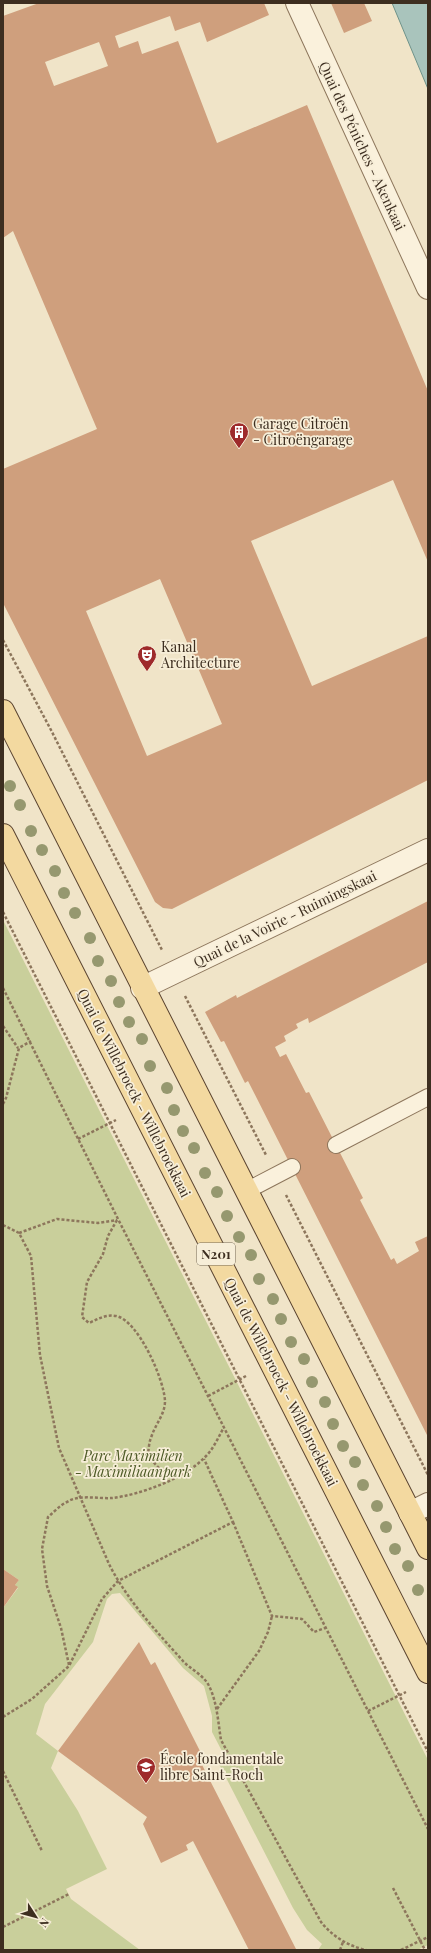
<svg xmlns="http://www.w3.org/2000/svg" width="431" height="1953" font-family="'Playfair Display',serif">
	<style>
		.green { fill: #c9cf9b }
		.water { fill: #a9c4bc; stroke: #6f938a }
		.building { fill: #cf9f7d; fill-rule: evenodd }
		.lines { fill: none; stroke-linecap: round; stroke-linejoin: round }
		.lane-casing { stroke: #8d765c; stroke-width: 18 }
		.street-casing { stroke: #8d765c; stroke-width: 24 }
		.primary-casing { stroke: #5b4430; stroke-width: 24 }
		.path { stroke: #8d765c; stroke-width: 2.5; stroke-dasharray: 3 2; stroke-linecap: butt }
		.lane { stroke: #faf1dc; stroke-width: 16 }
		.street { stroke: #faf1dc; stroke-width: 22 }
		.primary { stroke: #f3d9a0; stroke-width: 22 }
		.tree { fill: #96986f }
		.labels { text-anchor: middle; stroke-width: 3.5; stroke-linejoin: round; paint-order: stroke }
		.shield { fill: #f7eed8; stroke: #756857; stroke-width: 1 }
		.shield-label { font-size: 13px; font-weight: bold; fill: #3d2e20 }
		.street-label { font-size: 14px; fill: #3d2e20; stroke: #f7eed8 }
		.poi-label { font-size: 14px; fill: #3d2e20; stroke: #f7eed8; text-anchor: start }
		.park-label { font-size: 14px; font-style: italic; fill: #4d5a26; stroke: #f7eed8 }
	</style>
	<rect width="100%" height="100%" fill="#f0e4c8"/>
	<!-- green -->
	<path class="green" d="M3 920 428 1760V1945L417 1950H318L322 1944 307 1930 293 1908 219 1764 225 1757 212 1732V1716L204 1686 183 1668 120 1593 112 1594 107 1599 93 1642 45 1704 36 1734 58 1751 51 1768 78 1811 107 1869 66 1889 71 1899 140 1950H3V1608L18 1588 15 1585 19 1580 3 1569Z"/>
	<!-- water -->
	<path class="water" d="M392 3H428V89Z"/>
	<!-- building -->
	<path class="building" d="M39 3H264L269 15 207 42 200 22 175 31 170 16 115 36 119 48 138 41 142 54 178 41 217 143 307 105 428 391V562L393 480 251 541 312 686 428 636V780L172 909 163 908 155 902 3 603V469L97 429 13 231 3 238V16ZM99 42 108 66 54 86 45 62ZM160 579 222 724 147 756 86 611Z
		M331 3H364L372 21 344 33Z
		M428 901V962L309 1023 308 1018 296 1024 298 1028 284 1036 286 1041 275 1047 280 1057 286 1054 306 1093 309 1092 363 1198 360 1200 391 1260 394 1258 397 1264 419 1251 415 1242 428 1236V1437L248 1081 245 1083 224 1041 221 1042 205 1012 236 995 237 998Z
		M3 1569 19 1580 15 1585 18 1587 3 1608Z
		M139 1642 151 1665 155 1662 202 1755 198 1757 296 1949 295 1950H249L193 1841 186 1845 188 1850 161 1863 143 1824 147 1817 58 1751Z"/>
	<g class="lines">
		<defs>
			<path id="lane" d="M336 1145 428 1097
				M246 1191 292 1167"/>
			<path id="street" d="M297 3 428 288
				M142 988 428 850
				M410 1513 428 1504"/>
			<path id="primary" d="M3 711 428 1548
				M3 835 428 1672"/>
		</defs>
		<!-- lane casing -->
		<use href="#lane" class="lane-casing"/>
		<!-- street casing -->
		<use href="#street" class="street-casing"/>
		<!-- primary casing -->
		<use href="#primary" class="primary-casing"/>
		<!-- path -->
		<path class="path" d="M3 640 51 730 162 950
			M3 912 428 1752
			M3 988 118 1219 428 1829
			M185 996 266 1155
			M3 1026 18 1048
			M3 1104 6 1098 19 1048 31 1041
			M78 1139 116 1120
			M286 1195 428 1475
			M117 1220 108 1236 103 1254 87 1282 82 1317 89 1323C98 1319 106 1314 116 1316 138 1320 164 1379 165 1401 165 1415 155 1424 151 1438 149 1442 149 1448 148 1453 157 1469 161 1471 178 1477
			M3 1225 19 1233 31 1256 40 1355 59 1448 109 1564C127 1600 156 1631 183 1661 190 1669 202 1674 208 1684 217 1700 218 1722 221 1740L321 1922C332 1936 348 1946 366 1950
			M19 1233 57 1219 98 1223 117 1220
			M208 1396 246 1376
			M233 1522 272 1616 302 1619 314 1632 325 1628
			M69 1665 61 1628 47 1586 42 1549 48 1517C54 1512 60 1505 67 1502 79 1494 98 1499 112 1498 140 1495 185 1478 204 1458 213 1450 218 1438 224 1427
			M217 1709 259 1651 268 1632 272 1616
			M368 1711 406 1692
			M3 1717 32 1699 69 1666 102 1599 118 1581 233 1522 204 1459
			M3 1771 42 1851
			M393 1888 425 1950
			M3 1927 69 1894
			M340 1950 343 1942
			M401 1950 428 1937"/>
		<!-- lane -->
		<use href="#lane" class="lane"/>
		<!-- street -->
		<use href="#street" class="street"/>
		<!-- primary -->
		<use href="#primary" class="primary"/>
	</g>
	<!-- trees -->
	<g class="tree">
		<circle cx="10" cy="786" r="6"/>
		<circle cx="20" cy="805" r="6"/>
		<circle cx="31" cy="831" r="6"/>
		<circle cx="42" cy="850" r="6"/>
		<circle cx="55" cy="871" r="6"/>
		<circle cx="64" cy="893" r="6"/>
		<circle cx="75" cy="913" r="6"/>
		<circle cx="90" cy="938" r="6"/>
		<circle cx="98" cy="961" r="6"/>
		<circle cx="111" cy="981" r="6"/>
		<circle cx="119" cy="1002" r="6"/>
		<circle cx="129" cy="1022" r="6"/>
		<circle cx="142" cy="1039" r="6"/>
		<circle cx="150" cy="1066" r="6"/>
		<circle cx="167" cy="1088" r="6"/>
		<circle cx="174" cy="1110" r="6"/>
		<circle cx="183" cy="1131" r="6"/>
		<circle cx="194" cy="1148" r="6"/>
		<circle cx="205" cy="1173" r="6"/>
		<circle cx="217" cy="1192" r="6"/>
		<circle cx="227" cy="1216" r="6"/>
		<circle cx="239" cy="1237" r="6"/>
		<circle cx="251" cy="1255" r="6"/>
		<circle cx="259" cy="1279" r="6"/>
		<circle cx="273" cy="1299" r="6"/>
		<circle cx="281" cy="1319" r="6"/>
		<circle cx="291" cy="1342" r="6"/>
		<circle cx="304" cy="1359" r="6"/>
		<circle cx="312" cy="1382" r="6"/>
		<circle cx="325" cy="1402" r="6"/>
		<circle cx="333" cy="1424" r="6"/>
		<circle cx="343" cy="1446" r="6"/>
		<circle cx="355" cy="1462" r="6"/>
		<circle cx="363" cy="1485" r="6"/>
		<circle cx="377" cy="1506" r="6"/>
		<circle cx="386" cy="1527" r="6"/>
		<circle cx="395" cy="1549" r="6"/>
		<circle cx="408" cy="1566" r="6"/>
		<circle cx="418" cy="1590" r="6"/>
	</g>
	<!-- icons -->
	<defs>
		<symbol id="building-pin" viewBox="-11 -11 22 30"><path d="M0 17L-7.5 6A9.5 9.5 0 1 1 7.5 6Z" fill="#9e2a2b" stroke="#f7eed8"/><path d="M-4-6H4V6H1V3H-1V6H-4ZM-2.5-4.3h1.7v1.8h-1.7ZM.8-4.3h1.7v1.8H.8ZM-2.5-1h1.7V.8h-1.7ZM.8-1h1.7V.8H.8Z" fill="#fff"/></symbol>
		<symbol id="theatre-pin" viewBox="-11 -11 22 30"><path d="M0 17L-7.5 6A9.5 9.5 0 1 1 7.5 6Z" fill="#9e2a2b" stroke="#f7eed8"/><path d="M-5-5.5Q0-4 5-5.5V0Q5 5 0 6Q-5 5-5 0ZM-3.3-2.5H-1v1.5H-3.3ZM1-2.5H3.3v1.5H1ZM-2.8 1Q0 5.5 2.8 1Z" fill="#fff"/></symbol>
		<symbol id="school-pin" viewBox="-11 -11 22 30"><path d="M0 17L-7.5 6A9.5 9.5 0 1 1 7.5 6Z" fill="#9e2a2b" stroke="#f7eed8"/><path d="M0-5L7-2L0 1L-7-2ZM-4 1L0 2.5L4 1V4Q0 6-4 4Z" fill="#fff"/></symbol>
	</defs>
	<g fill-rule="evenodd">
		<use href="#building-pin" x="228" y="421" width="22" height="30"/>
		<use href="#theatre-pin" x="136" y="644" width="22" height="30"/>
		<use href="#school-pin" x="135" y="1756" width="22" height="30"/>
	</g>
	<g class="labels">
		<!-- shield labels -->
		<rect class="shield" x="197" y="1243" width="38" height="22" rx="3"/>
		<g class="shield-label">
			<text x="216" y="1259">N201</text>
		</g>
		<!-- street labels -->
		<g class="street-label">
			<text transform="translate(362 146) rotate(65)" y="5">Quai des Péniches - Akenkaai</text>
			<text transform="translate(285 919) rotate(-26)" y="5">Quai de la Voirie - Ruimingskaai</text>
			<text transform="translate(134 1093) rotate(63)" y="5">Quai de Willebroeck - Willebroekkaai</text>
			<text transform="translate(281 1382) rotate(63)" y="5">Quai de Willebroeck - Willebroekkaai</text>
		</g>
		<!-- poi labels -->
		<g class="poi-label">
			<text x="253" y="429">Garage Citroën<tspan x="253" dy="16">- Citroëngarage</tspan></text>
			<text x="161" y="652">Kanal<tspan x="161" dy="16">Architecture</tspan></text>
			<text x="160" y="1764">École fondamentale<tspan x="160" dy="16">libre Saint-Roch</tspan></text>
		</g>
		<!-- park labels -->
		<g class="park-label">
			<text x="133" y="1461">Parc Maximilien<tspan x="133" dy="16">- Maximiliaanpark</tspan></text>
		</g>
	</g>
	<!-- border -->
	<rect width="431" height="1953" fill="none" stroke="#3d2e20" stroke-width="8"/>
	<!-- north arrow -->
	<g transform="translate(36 1917) rotate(126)" stroke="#f7eed8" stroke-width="3" paint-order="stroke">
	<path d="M0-3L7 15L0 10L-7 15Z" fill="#3d2e20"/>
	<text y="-6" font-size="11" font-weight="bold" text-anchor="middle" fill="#3d2e20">N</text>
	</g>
</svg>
